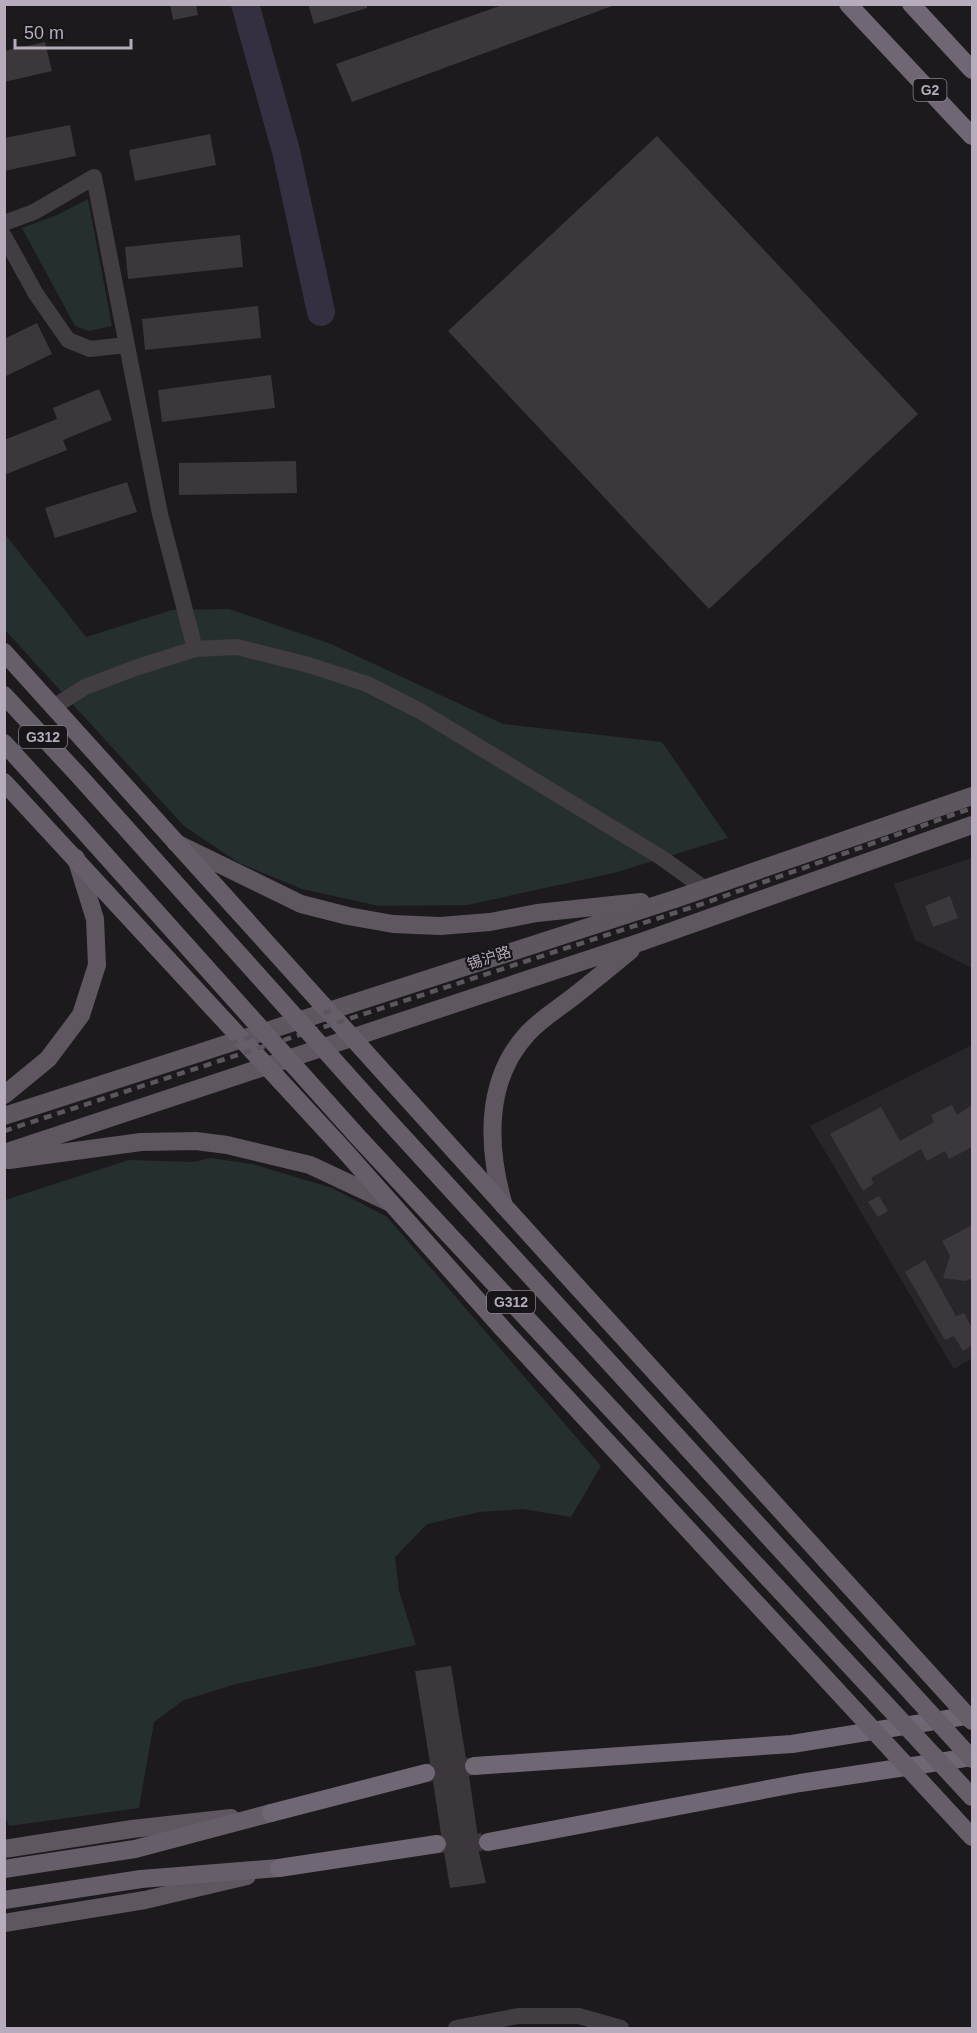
<svg xmlns="http://www.w3.org/2000/svg" width="977" height="2033" font-family="Helvetica,'Noto Sans SC',sans-serif">
	<style>
		.built { fill: #292629 }
		.green { fill: #262f30 }
		.lines { fill: none; stroke-linecap: round; stroke-linejoin: round }
		.river { stroke: #362f41; stroke-width: 28 }
		.building { fill: #3b373b }
		.motorway-tunnel { stroke: #3b373c; stroke-width: 18; stroke-dasharray: 18 9; stroke-linecap: butt }
		.minor { stroke: #423d43; stroke-width: 16 }
		.primary { stroke: #5e5760; stroke-width: 18 }
		.trunk { stroke: #665f6a; stroke-width: 18 }
		.motorway { stroke: #6f6773; stroke-width: 18 }
		.rail { stroke: #5c565e; stroke-width: 4.5; stroke-dasharray: 8 6; stroke-linecap: butt }
		.trunk-bridge { stroke: #665f6a; stroke-width: 18 }
		.labels { text-anchor: middle; stroke-width: 4.5; stroke-linejoin: round; paint-order: stroke }
		.shield { fill: #171517; stroke: #867f8a; stroke-width: 1.5 }
		.shield-label { font-size: 14px; font-weight: bold; fill: #b6acbc }
		.street-label { font-size: 15px; fill: #b6acbc; stroke: #171517 }
	</style>
	<rect width="100%" height="100%" fill="#1c1a1c"/>
	<!-- built -->
	<path class="built" d="M972 858V968L915 940 894 884Z
		M972 1045V1358L954 1369 810 1126Z"/>
	<!-- green -->
	<path class="green" d="M88 199 112 326 89 331 75 326 22 228 57 215Z
		M4 533 86 637 172 610 229 609 331 644 503 724 662 742 728 838 614 873 467 905 379 906 302 889 239 863 184 826 5 630Z
		M210 1158 252 1164 332 1188 387 1217 601 1466 571 1517 523 1509 479 1512 427 1524 395 1557 399 1591 416 1645 236 1684 184 1700 154 1722 139 1808 9 1826 4 1814 5 1200 129 1160 193 1162Z"/>
	<g class="lines">
		<!-- river -->
		<path class="river" d="M245 4 286 151 321 312"/>
	</g>
	<!-- building -->
	<path class="building" d="M170 4H196L198 15 173 20Z
		M308 4H367V8L314 24Z
		M505 4 612 6 352 102 336 64Z
		M45 42 52 71 4 82V51Z
		M70 125 76 156 4 171V138Z
		M210 134 216 165 135 181 129 150Z
		M657 136 918 414 709 609 448 331Z
		M240 235 243 267 128 279 125 247Z
		M258 306 261 338 145 350 142 319Z
		M37 323 52 354 4 377V339Z
		M271 375 275 408 162 422 158 390Z
		M99 389 112 420 63 440 67 450 4 475V440L57 419 53 408Z
		M296 461 297 493 179 495V463Z
		M127 482 137 512 55 538 45 508Z
		M950 896 958 918 933 927 925 906Z
		M952 1105 957 1115 972 1105V1147L949 1159 945 1151 927 1161 921 1149 871 1178 874 1183 863 1191 830 1134 881 1107 900 1141 934 1122 931 1115Z
		M879 1196 888 1211 878 1217 868 1202Z
		M972 1225V1278L966 1281 943 1278 950 1256 942 1241Z
		M925 1260 956 1316 964 1313 972 1328V1345L963 1351 954 1336 945 1340 905 1272Z
		M451 1666 466 1759 463 1767 469 1776 478 1837 477 1844 486 1883 450 1888 444 1852 448 1842 441 1834 433 1782 437 1771 430 1763 415 1671Z"/>
	<g class="lines">
		<!-- motorway-tunnel -->
		<path class="motorway-tunnel" d="M426 1773 474 1766
			M437 1844 488 1842"/>
		<!-- minor -->
		<path class="minor" d="M4 223 34 212 94 177 160 514 195 649
			M4 236 36 294 68 340 90 349 126 345
			M55 706 85 687 135 668 195 649 237 647 309 665 367 684 420 711 662 858 705 889
			M456 2028 518 2016H579L621 2028"/>
		<!-- primary -->
		<path class="primary" d="M176 843 301 904 348 916 393 924 440 926 490 922 537 913 641 902
			M4 1095 48 1059 81 1015 97 965 95 919 76 858
			M4 1116 675 899 972 796
			M4 1153 641 942 972 825
			M9 1160 141 1142 196 1141 227 1145 310 1165 391 1203
			M504 1206C487 1148 484 1080 528 1033 543 1017 561 1007 578 993 596 979 614 964 631 950
			M4 1849 132 1829 231 1818
			M4 1923 145 1900 247 1876"/>
		<!-- trunk -->
		<path class="trunk" d="M4 652 563 1271
			M4 695 81 778
			M4 743 56 800
			M4 782 344 1150 503 1329
			M4 1869 135 1849 271 1813
			M4 1900 141 1879 279 1868"/>
		<!-- motorway -->
		<path class="motorway" d="M848 4 972 136
			M911 4 972 70
			M474 1766 792 1744 972 1715
			M271 1813 426 1773
			M488 1842 800 1783 972 1757
			M279 1868 437 1844"/>
		<!-- rail -->
		<path class="rail" d="M4 1117 700 891 972 794
			M4 1131 705 903 972 808"/>
		<!-- trunk-bridge -->
		<path class="trunk-bridge" d="M81 778 383 1115 972 1759
			M56 800 358 1137 972 1797
			M563 1271 972 1721
			M503 1329 972 1837"/>
	</g>
	<g class="labels">
		<!-- shield labels -->
		<g class="shield">
			<rect x="913.5" y="79" width="33" height="22" rx="4.5"/>
			<rect x="19" y="726" width="48" height="22" rx="4.5"/>
			<rect x="487" y="1291" width="48" height="22" rx="4.5"/>
		</g>
		<g class="shield-label">
			<text x="930" y="95">G2</text>
			<text x="43" y="742">G312</text>
			<text x="511" y="1307">G312</text>
		</g>
		<!-- street labels -->
		<g class="street-label">
			<text transform="translate(489 958) rotate(-18)" y="5">锡沪路</text>
		</g>
	</g>
	<!-- border -->
	<rect width="977" height="2033" fill="none" stroke="#b6acbc" stroke-width="12"/>
	<!-- scale -->
	<path d="M15 39v9h116v-9" fill="none" stroke="#b6acbc" stroke-width="3"/>
	<text x="24" y="39" font-size="18" fill="#b6acbc" stroke="#171517" stroke-width="4.5" paint-order="stroke">50 m</text>
</svg>
